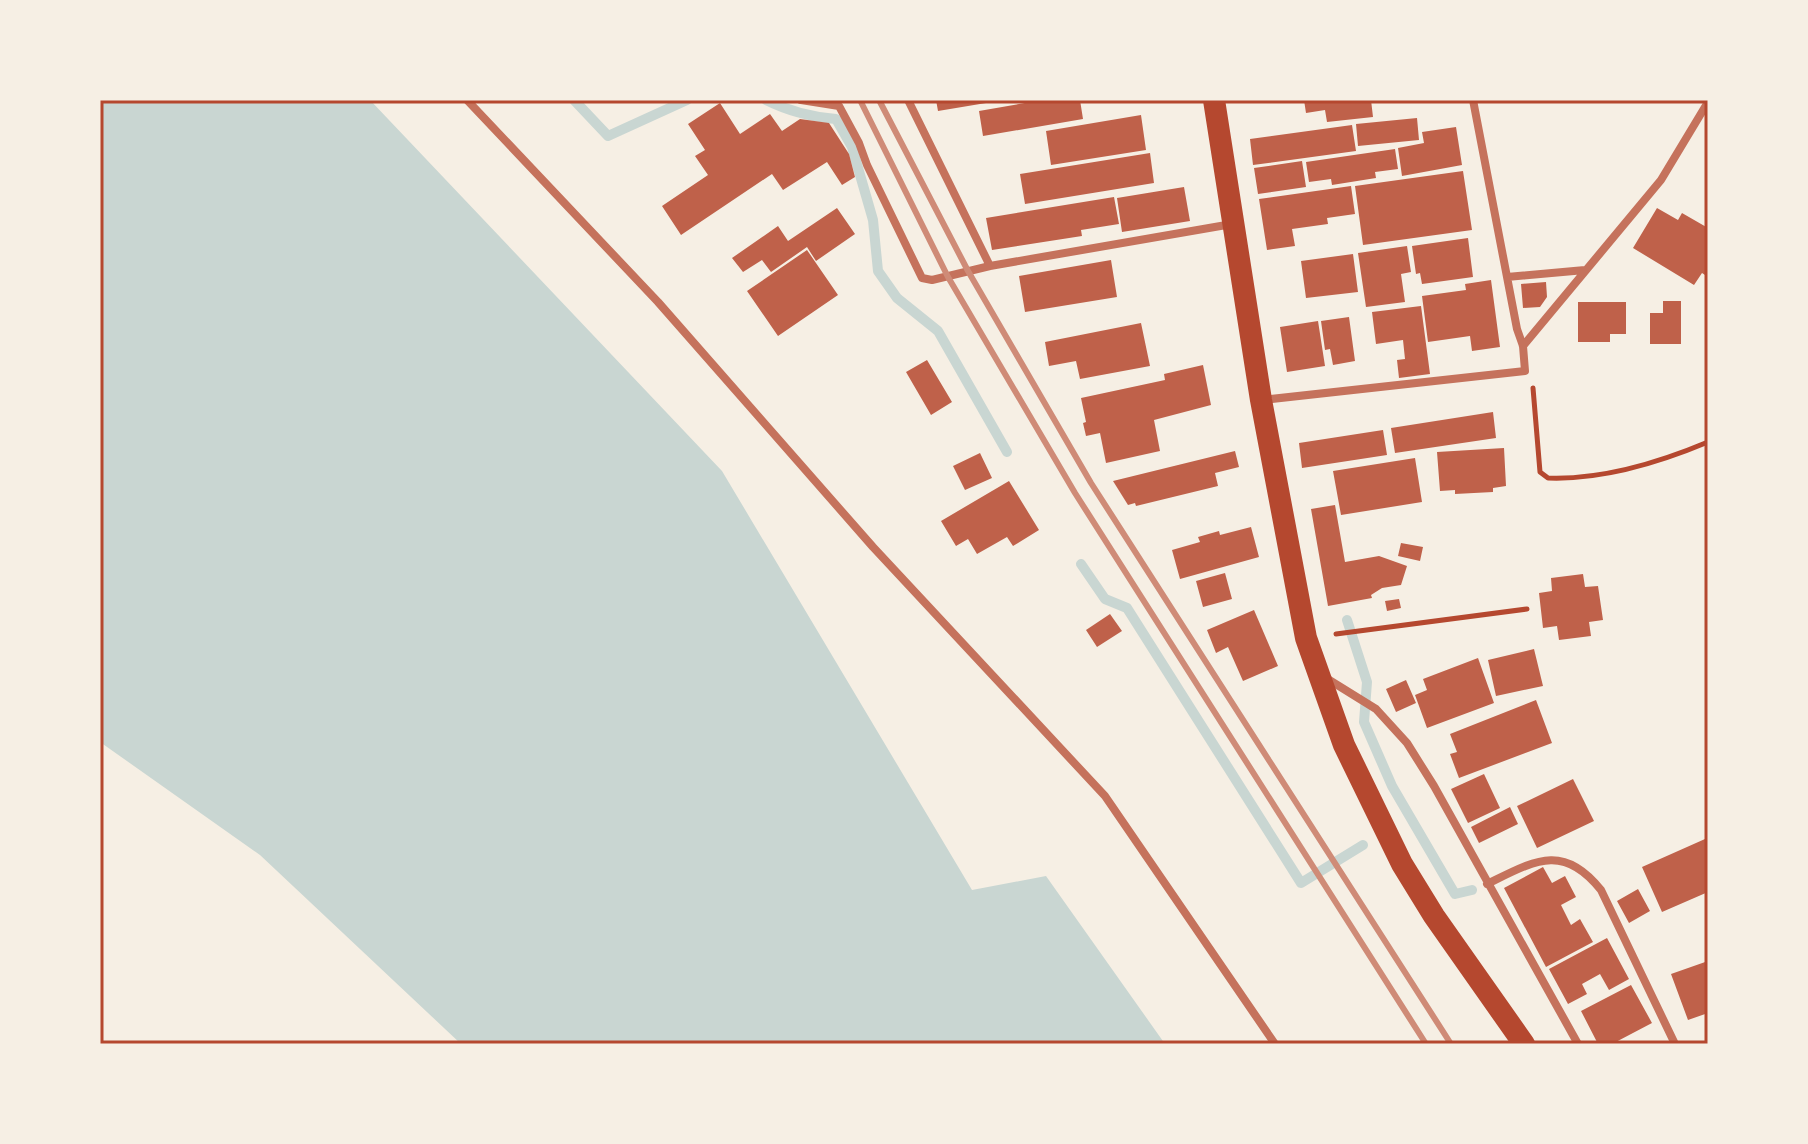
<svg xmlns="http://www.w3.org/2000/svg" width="1808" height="1144" font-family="'DM Sans',sans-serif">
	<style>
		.water { fill: #c9d6d2 }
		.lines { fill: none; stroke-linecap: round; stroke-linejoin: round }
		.stream { stroke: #c9d6d2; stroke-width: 10 }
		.building { fill: #bf614a }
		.path { stroke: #b5482f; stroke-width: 5 }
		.minor { stroke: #c5725c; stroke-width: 8 }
		.trunk { stroke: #b5482f; stroke-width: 22 }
		.rail { stroke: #cf8b77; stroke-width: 6 }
		.neatline { fill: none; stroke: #b5482f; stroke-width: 3 }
	</style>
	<rect width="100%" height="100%" fill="#f6efe4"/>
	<!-- water -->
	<path class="water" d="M100 100H370L722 471 972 890 1046 876 1165 1044H461L260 855 100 742Z"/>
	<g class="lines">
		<!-- stream -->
		<path class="stream" d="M574 100 608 136 687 100
			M766 100C788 111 812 117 836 119L852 147 873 220 878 271 897 298 938 331 1007 452
			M1081 564 1105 599 1127 608 1301 883 1363 845
			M1347 620 1367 682 1364 722 1392 786 1455 894 1472 890"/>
	</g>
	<!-- building -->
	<path class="building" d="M936 100H991L992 102 938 111Z
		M1042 100H1080L1083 119 983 136 979 111Z
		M1304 100H1371L1373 117 1327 122 1325 110 1306 113Z
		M720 103 740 134 770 114 782 131 800 119 829 123 849 154 855 177 842 185 827 162 783 190 772 174 681 235 662 206 708 175 695 156 705 150 688 124Z
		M1141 115 1146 150 1051 165 1046 131Z
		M1417 118 1419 140 1358 146 1356 124Z
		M1352 125 1356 151 1253 165 1250 139Z
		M1456 127 1462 165 1402 176 1398 148 1424 143 1422 132Z
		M1395 149 1398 169 1375 172 1376 178 1332 185 1331 179 1309 182 1306 162Z
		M1150 153 1154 183 1025 204 1020 174Z
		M1302 161 1306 187 1258 194 1254 168Z
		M1463 171 1472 230 1363 245 1355 186Z
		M1351 186 1355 214 1327 218 1328 224 1292 229 1295 246 1267 250 1259 199Z
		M1184 187 1190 221 1122 232 1117 198Z
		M1114 197 1119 224 1081 230 1082 236 992 250 986 218Z
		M837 208 855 234 816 261 807 247 771 272 762 260 743 272 732 258 778 226 788 241Z
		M1657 208 1678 220 1682 213 1708 228V277L1702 273 1694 285 1633 248Z
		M1468 238 1473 277 1422 284 1420 273 1416 274 1412 246Z
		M1407 246 1411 272 1401 274 1405 302 1366 307 1358 253Z
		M807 250 838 295 778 336 747 291Z
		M1353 254 1358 292 1306 298 1301 261Z
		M1111 260 1117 297 1025 312 1019 276Z
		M1491 280 1500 347 1472 351 1470 336 1428 342 1422 296 1466 290 1465 284Z
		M1546 282 1547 297 1540 307 1523 308 1521 284Z
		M1663 301H1681V344H1650V313H1663Z
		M1578 302H1626V334H1610V342H1578Z
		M1421 306 1430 374 1399 378 1397 360 1405 359 1403 340 1376 344 1372 312Z
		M1349 317 1355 361 1333 365 1330 349 1325 350 1321 321Z
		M1318 321 1325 366 1287 372 1280 327Z
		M1141 323 1150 366 1080 379 1076 361 1049 366 1045 342Z
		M927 360 952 402 931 415 906 372Z
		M1203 365 1211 405 1154 420 1160 451 1106 463 1100 433 1086 436 1083 423 1086 422 1081 398 1165 380 1164 374Z
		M1493 412 1496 438 1395 453 1391 428Z
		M1383 430 1387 455 1302 468 1299 443Z
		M1504 448 1506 486 1493 488V492L1455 494V490L1440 491 1437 452Z
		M1235 451 1239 467 1215 473 1218 486 1136 506 1135 503 1128 505 1113 481Z
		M980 453 992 478 965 490 953 466Z
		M1415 458 1422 502 1341 515 1333 471Z
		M1009 481 1039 530 1013 546 1007 537 977 554 968 539 956 546 941 521Z
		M1335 505 1345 562 1379 556 1407 566 1401 585 1382 588 1371 595 1372 598 1328 606 1311 509Z
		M1251 527 1259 557 1180 579 1172 550 1200 542 1198 537 1219 531 1220 535Z
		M1401 543 1423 547 1420 561 1398 556Z
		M1225 573 1232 599 1203 607 1196 581Z
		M1583 574 1585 587 1598 586 1603 620 1589 622 1591 636 1559 640 1557 626 1543 628 1539 593 1552 591 1551 578Z
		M1399 599 1401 608 1387 611 1385 601Z
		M1254 610 1278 666 1243 681 1228 647 1216 653 1207 630Z
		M1110 614 1122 631 1097 647 1086 630Z
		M1534 649 1543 686 1496 696 1488 660Z
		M1478 658 1494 703 1427 728 1415 695 1427 690 1423 679Z
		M1406 680 1416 703 1396 712 1386 689Z
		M1536 700 1552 743 1459 778 1450 754 1457 752 1450 734Z
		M1484 774 1500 808 1468 823 1451 789Z
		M1573 779 1594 821 1537 848 1517 806Z
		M1510 807 1518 824 1479 843 1471 827Z
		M1705 839 1708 846V892L1662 912 1642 867Z
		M1543 867 1552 883 1565 876 1576 897 1561 905 1571 925 1580 919 1593 942 1546 967 1504 888Z
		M1638 889 1650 911 1629 923 1617 901Z
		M1607 938 1629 979 1609 990 1600 974 1582 984 1587 994 1568 1004 1549 969Z
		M1708 961V1013L1688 1020 1671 974Z
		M1631 985 1652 1023 1612 1044H1598L1581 1011Z"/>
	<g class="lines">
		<!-- path -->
		<path class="path" d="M1533 388 1540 472 1548 478C1602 480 1658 463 1708 442
			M1336 634 1527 609"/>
		<!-- minor -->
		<path class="minor" d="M467 100 658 302 873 547 1105 796 1275 1044
			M801 100 839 106 859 143 867 165 922 278 932 280 990 266
			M908 100 990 266 1232 224
			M1507 277 1585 270
			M1523 346 1661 180 1708 102
			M1262 400 1525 371 1523 346 1517 329 1473 100
			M1326 678 1376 709 1407 743 1434 786 1578 1044
			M1487 884C1534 861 1563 842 1601 890L1675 1044"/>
		<!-- trunk -->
		<path class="trunk" d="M1214 100 1261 400 1306 638 1344 745 1402 864 1434 916 1524 1044"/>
		<!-- rail -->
		<path class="rail" d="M860 100 948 277 1075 493 1426 1044
			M879 100 968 271 1091 483 1451 1044"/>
	</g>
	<!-- border -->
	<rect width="1808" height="1144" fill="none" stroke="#f6efe4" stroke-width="204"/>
	<rect x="102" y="102" width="1604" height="940" class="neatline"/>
</svg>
